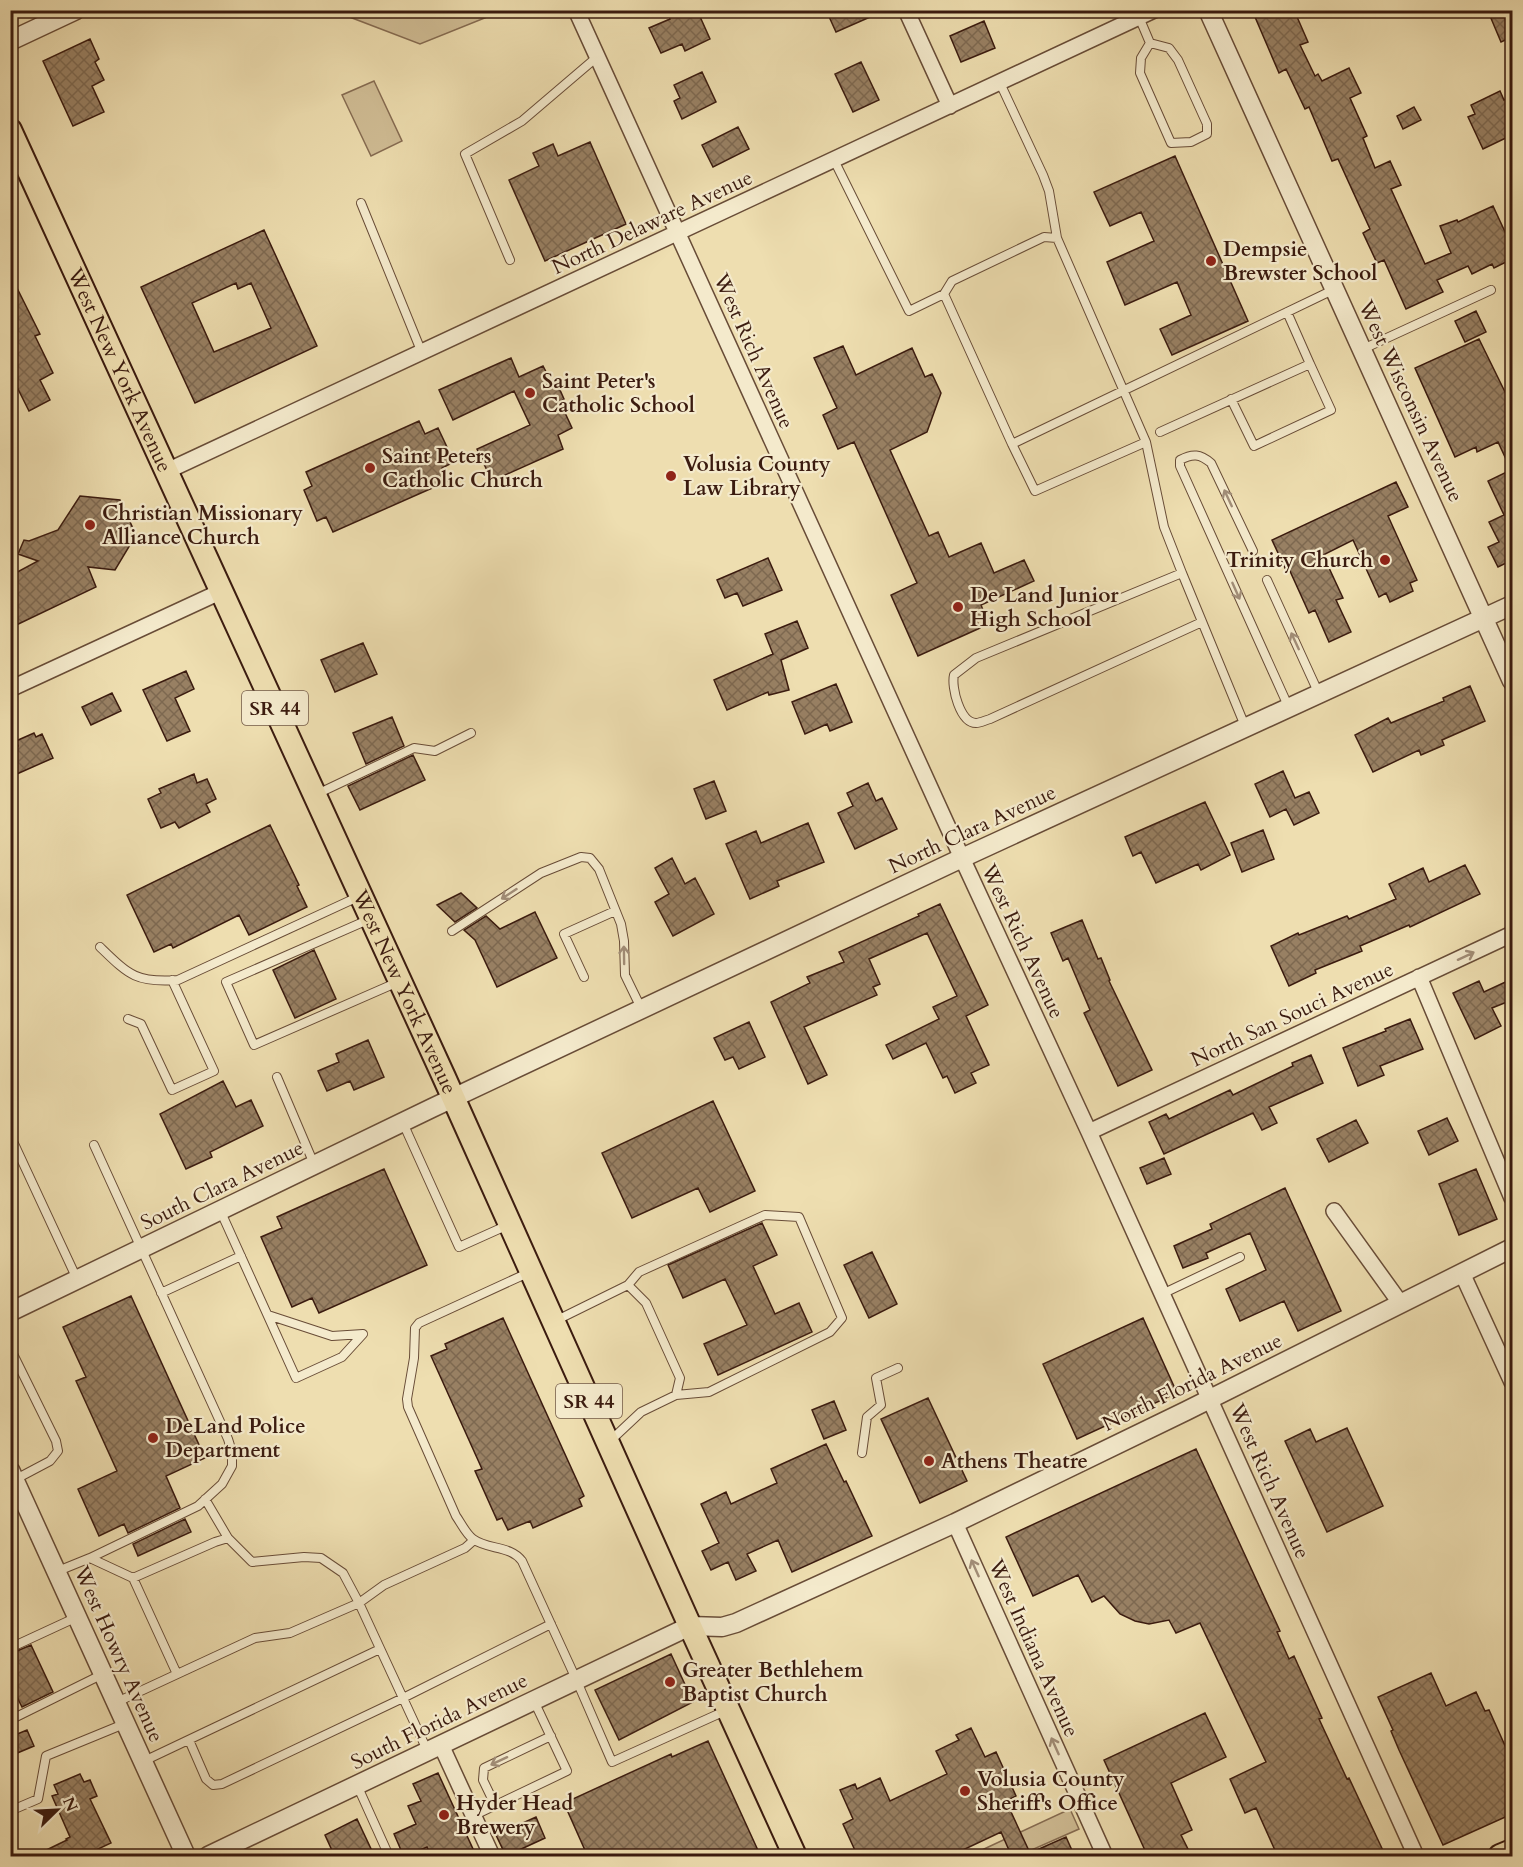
<svg xmlns="http://www.w3.org/2000/svg" width="1523" height="1867" font-family="Cardo,serif">
	<style>
		.park { fill: #d0bd95; stroke: #866c52; stroke-width: 1.5 }
		.building { fill: url(#building-cross-hatch); stroke: #3b1b0f; stroke-width: 1.5; fill-rule: evenodd }
		.lines { fill: none; stroke-linecap: round; stroke-linejoin: round }
		.service-casing { stroke: #684c37; stroke-width: 10 }
		.minor-casing { stroke: #684c37; stroke-width: 18 }
		.tertiary-casing { stroke: #684c37; stroke-width: 21 }
		.primary-casing { stroke: #3b1b0f; stroke-width: 26 }
		.service { stroke: #f4eacc; stroke-width: 8 }
		.minor { stroke: #f4eacc; stroke-width: 15 }
		.tertiary { stroke: #f4eacc; stroke-width: 18 }
		.primary { stroke: #eedeb0; stroke-width: 22 }
		.oneway { stroke: #a18d77 }
		.poi-dot { fill: #8f2418; stroke: #f4eacc; stroke-width: 2 }
		.labels { text-anchor: middle; stroke-width: 4.5; stroke-linejoin: round; paint-order: stroke }
		.shield { fill: #f4eacc; stroke: #725948; stroke-width: 1.5 }
		.shield-label { font-size: 20px; font-weight: bold; fill: #3b1b0f }
		.street-label { font-size: 21px; fill: #3b1b0f; stroke: #f4eacc }
		.poi-label { font-size: 21px; font-weight: bold; fill: #3b1b0f; stroke: #f4eacc; text-anchor: start }
	</style>
	<defs>
		<pattern id="building-cross-hatch" width="8" height="8" patternUnits="userSpaceOnUse" patternTransform="scale(1.5)"><rect width="8" height="8" fill="#988063"/><path d="M0 0l8 8M0 8l8-8" fill="none" stroke="#7d6850"/></pattern>
	</defs>
	<rect width="100%" height="100%" fill="#eedeb0"/>
	<filter id="stains"><feTurbulence type="fractalNoise" baseFrequency=".00333" numOctaves="4"/><feColorMatrix values="0 0 0 0 .2 0 0 0 0 .09 0 0 0 0 .02 0 0 0 .5 -.17"/></filter>
	<radialGradient id="worn" r=".72"><stop offset=".6" stop-color="#630" stop-opacity="0"/><stop offset="1" stop-color="#630" stop-opacity=".3"/></radialGradient>
	<!-- park -->
	<path class="park" d="M343 11H502L420 44 347 16Z
		M374 81 402 141 371 156 342 95Z
		M1070 1809 1079 1829 1018 1856H969Z"/>
	<!-- building -->
	<path class="building" d="M666 10H697L710 39 685 51 682 44 661 53 649 28 670 19Z
		M826 10H886L836 32Z
		M1252 10H1294L1308 42 1300 45 1315 76 1318 74 1322 81 1349 68 1361 93 1350 98 1367 136 1363 138 1375 168 1390 161 1401 185 1391 189 1425 264 1451 253 1440 226 1457 220 1458 222 1493 206 1512 247V259L1494 268 1492 264 1472 274 1468 266 1437 280 1443 292 1406 309 1384 260 1377 263 1363 233 1370 229 1338 159 1332 161 1309 107 1305 109 1286 69 1279 73Z
		M1503 10H1512V37L1501 42 1490 16Z
		M984 21 995 48 961 62 950 36Z
		M90 39 99 59 95 62 104 80 92 86 104 112 73 126 43 61Z
		M861 62 879 100 853 112 835 74Z
		M702 72 716 102 682 119 674 101 680 98 674 85Z
		M1500 91 1504 100 1512 96V135L1483 149 1468 117 1475 114 1471 105Z
		M1414 107 1421 120 1403 129 1397 116Z
		M738 127 749 149 713 167 702 145Z
		M590 142 626 224 545 261 509 180 539 166 533 153 553 144 558 156Z
		M1175 156 1248 321 1172 355 1160 329 1191 315 1177 282 1125 305 1107 262 1154 241 1141 212 1110 226 1094 192Z
		M264 230 317 346 195 403 141 287ZM236 283 238 289 251 283 271 328 214 352 192 303Z
		M10 274 40 334 35 336 53 373 40 380 50 400 29 411 10 373Z
		M1476 311 1486 332 1465 342 1455 321Z
		M1479 339 1507 396 1512 393V571L1508 562 1498 567 1488 547 1499 542 1489 522 1504 515 1488 481 1511 470 1498 442 1477 452 1476 447 1455 457 1415 368Z
		M843 346 856 375 912 348 925 377 932 374 941 393 927 432 890 450 929 536 938 532 949 557 981 543 994 573 1024 560 1034 581 981 605 985 615 976 619 980 628 918 656 891 595 917 583 854 442 838 449 823 415 837 408 814 358Z
		M511 358 519 377 543 366 552 383 556 381 564 399 560 402 572 428 558 435 563 449 492 481 477 449 530 425 514 391 453 420 439 390Z
		M419 421 425 434 438 428 454 462 442 468 448 481 333 532 326 517 317 521 304 490 312 486 306 472Z
		M1396 482 1408 507 1388 516 1417 580 1410 583 1413 591 1390 602 1386 593 1379 597 1353 540 1323 555 1343 598 1336 600 1351 632 1329 642 1315 610 1309 613 1289 569 1286 570 1272 540Z
		M80 496 120 500 136 535 115 570 88 567 96 587 10 628V576L38 561 18 554 24 540 29 541 58 530Z
		M768 558 782 590 743 606 737 593 725 598 717 580Z
		M797 621 808 648 781 660 789 690 769 695 768 692 727 710 714 680 773 654 765 634Z
		M363 643 377 674 335 692 321 660Z
		M186 671 194 689 175 698 190 731 167 741 143 690Z
		M836 684 852 722 830 731 827 724 805 734 792 702Z
		M1470 686 1485 721 1442 740 1444 745 1421 755 1419 750 1373 772 1355 735 1388 718 1391 723 1444 701 1443 698Z
		M112 693 121 711 91 725 82 707Z
		M392 717 404 746 366 764 353 733Z
		M34 733 36 737 42 734 53 758 10 777V750L18 746 16 741Z
		M413 755 425 780 360 810 348 786Z
		M1283 771 1295 798 1309 792 1319 813 1294 825 1286 809 1270 817 1255 784Z
		M194 774 197 783 207 779 216 799 206 804 210 812 179 828 175 822 161 828 148 799 161 793 159 789Z
		M714 781 726 811 706 819 694 789Z
		M868 783 876 801 882 798 897 829 855 849 838 813 853 806 847 793Z
		M1205 802 1230 855 1201 870 1198 864 1156 883 1141 852 1133 856 1125 837Z
		M808 823 824 862 777 881 779 886 750 899 726 844 756 831 761 843Z
		M270 825 299 885 297 886 307 907 249 935 239 915 173 948 171 944 154 952 127 895Z
		M1263 830 1274 859 1242 872 1231 843Z
		M672 858 685 884 695 878 714 914 673 936 655 902 669 894 655 868Z
		M1465 865 1480 894 1410 927 1409 925 1360 946 1362 951 1315 970 1316 973 1289 986 1271 946 1298 933 1299 935 1347 916 1349 919 1396 899 1389 884 1423 868 1429 882Z
		M461 893 477 908 455 922 437 905Z
		M940 904 988 1005 966 1016 989 1065 971 1073 976 1083 955 1093 947 1076 943 1078 926 1043 893 1059 886 1045 939 1019 933 1007 957 996 927 933 869 959 880 984 873 987 877 995 804 1027 827 1075 808 1084 771 1002 810 983 807 977 844 962 839 952 919 916 918 914Z
		M535 912 557 958 497 987 475 940 464 930 486 916 500 929Z
		M1082 920 1098 959 1101 958 1110 980 1109 981 1152 1070 1118 1086 1084 1013 1090 1010 1068 958 1063 961 1051 933Z
		M314 950 336 999 295 1018 273 970Z
		M1512 979V1000L1492 1008 1501 1026 1475 1039 1453 993 1479 981 1484 992Z
		M1410 1019 1423 1049 1380 1066 1384 1075 1358 1086 1343 1048 1386 1031 1385 1029Z
		M749 1022 765 1057 739 1069 733 1057 725 1060 714 1038Z
		M368 1040 384 1077 354 1090 350 1081 327 1091 318 1071 339 1062 336 1054Z
		M1311 1055 1323 1083 1269 1107 1277 1123 1262 1130 1253 1113 1164 1154 1149 1122 1166 1114 1169 1119 1230 1090 1233 1095 1293 1066 1292 1063Z
		M223 1081 236 1107 251 1100 263 1126 210 1152 212 1157 186 1169 160 1114Z
		M713 1101 755 1191 710 1212 698 1188 632 1218 602 1153Z
		M1447 1118 1458 1141 1429 1155 1418 1131Z
		M1356 1120 1368 1143 1329 1162 1317 1139Z
		M1164 1158 1171 1174 1147 1184 1140 1168Z
		M384 1169 427 1265 319 1313 312 1298 292 1307 261 1237 282 1228 277 1217Z
		M1476 1169 1497 1219 1459 1235 1439 1184Z
		M1285 1188 1341 1311 1298 1331 1284 1301 1240 1321 1226 1289 1266 1270 1250 1233 1206 1253 1208 1258 1183 1268 1174 1246 1212 1229 1210 1224Z
		M762 1223 777 1255 753 1266 775 1314 799 1303 812 1332 718 1375 704 1344 747 1325 725 1279 683 1298 668 1265Z
		M872 1252 897 1304 869 1318 844 1265Z
		M131 1296 205 1458 166 1476 180 1508 128 1533 124 1524 99 1536 78 1489 117 1471 76 1381 86 1377 63 1327Z
		M503 1318 584 1496 579 1499 582 1506 533 1528 530 1521 508 1530 502 1518 497 1520 475 1471 482 1469 431 1356 447 1349 445 1344Z
		M1143 1318 1177 1393 1077 1439 1043 1364Z
		M928 1398 967 1481 920 1503 881 1419Z
		M834 1401 846 1430 824 1439 812 1410Z
		M1347 1428 1383 1506 1327 1532 1285 1441 1310 1429 1316 1442Z
		M826 1444 844 1482 846 1481 872 1536 792 1572 778 1540 747 1554 756 1571 736 1580 728 1562 711 1570 702 1551 719 1543 701 1504 726 1492 731 1504 777 1483 771 1469Z
		M1196 1449 1280 1631 1277 1632 1289 1659 1294 1656 1322 1718 1319 1719 1347 1779 1349 1778 1386 1857H1278L1256 1808 1245 1813 1230 1779 1266 1762 1200 1623 1176 1633 1169 1620 1149 1624 1135 1621 1120 1614 1104 1596 1092 1602 1078 1575 1033 1596 1006 1537Z
		M185 1519 191 1532 138 1556 133 1544Z
		M31 1645 53 1692 22 1707 10 1683V1654Z
		M671 1654 693 1702 619 1740 595 1690Z
		M1431 1673 1446 1706 1476 1692 1485 1711 1489 1710 1507 1750 1512 1748V1814L1443 1845 1399 1750 1391 1731 1393 1730 1378 1697Z
		M1205 1713 1226 1757 1171 1783 1192 1830 1181 1835 1192 1857H1148L1104 1760Z
		M971 1728 985 1757 996 1752 1016 1796 1006 1801 1030 1853 1066 1837 1075 1857H1012L1001 1832 948 1857H858L843 1824 853 1819 840 1790 855 1784 857 1789 880 1778 890 1801 947 1774 936 1751 959 1740 956 1735Z
		M27 1730 34 1746 10 1756V1737Z
		M708 1741 761 1857H588L564 1803 671 1754 672 1757Z
		M438 1773 473 1849 456 1857H431L427 1847 404 1857 394 1834 416 1824 408 1806 421 1801 413 1784Z
		M80 1774 84 1782 90 1780 97 1796 90 1799 111 1843 98 1849 102 1857H32L67 1840 66 1839 70 1837 52 1796 58 1794 54 1785Z
		M536 1817 545 1838 506 1856 496 1835Z
		M357 1819 372 1851 360 1857H335L325 1835Z"/>
	<g class="lines">
		<defs>
			<path id="service" d="M1139 17 1150 43
				M1150 43 1169 48 1178 60 1207 124V134L1191 142 1171 143 1140 73 1141 58Z
				M1000 83 1043 175 1049 191 1057 238
				M834 160 909 311 944 294 1012 444 1335 289
				M361 203 422 353
				M510 260 465 154 522 121 597 57
				M944 294 952 281 1044 237 1057 238 1146 442 1164 527 1182 573
				M1363 349 1491 290
				M1231 399 1254 446 1331 410 1310 364
				M1160 432 1310 364 1287 312
				M1012 444 1035 491 1146 442
				M1253 551 1211 463C1200 454 1193 453 1180 460V466L1289 708
				M1267 580 1319 694
				M1202 622 990 719C986 720 980 723 976 723 960 723 951 687 954 675L976 658 1182 573 1245 726
				M317 794 414 748 435 751 471 733
				M370 919 226 982 254 1045 398 982
				M452 931 541 873 581 857 590 858 599 869 621 924 624 941 625 975 641 1008
				M100 947C129 975 136 983 178 980L360 896
				M584 977 564 934 615 911
				M128 1019 141 1024 172 1090 214 1071 172 980
				M277 1077 314 1164
				M403 1123 459 1247 508 1225
				M10 1135 77 1279
				M220 1210 296 1378 342 1357 363 1334 332 1336 268 1315
				M530 1272 419 1323 415 1328 414 1358 407 1399 408 1407 456 1516C461 1523 466 1534 473 1539 488 1550 510 1545 522 1561L576 1679 612 1762 725 1711
				M628 1285 639 1272 765 1215 799 1217 842 1318 830 1332 709 1392 676 1395
				M161 1293 241 1256
				M1162 1294 1240 1257
				M557 1320 628 1285 646 1303 680 1378 676 1395 641 1412 609 1442
				M10 1334 13 1354 56 1441 58 1451 50 1461 16 1479
				M862 1453 867 1417 881 1405 876 1378 898 1368
				M205 1499 228 1538 252 1562 304 1557 321 1558 343 1573 359 1603 427 1750
				M90 1558 198 1506 222 1484 232 1466V1452L228 1439 94 1145
				M58 1571 90 1558 133 1578 177 1674
				M133 1578 215 1542 228 1538
				M10 1648 77 1617
				M117 1702 255 1638 290 1633 359 1603 384 1585 465 1548 474 1540
				M10 1720 103 1674
				M189 1740 206 1779 213 1785 222 1784 403 1698 551 1624
				M144 1761 380 1649
				M357 1785 389 1856
				M495 1805 483 1780 484 1768 551 1736
				M10 1811 38 1799 46 1756 124 1724
				M473 1816 567 1771 534 1701"/>
			<path id="minor" d="M576 10 962 858 1089 1132 1416 1856
				M906 10 950 106
				M167 471 1154 10
				M10 689 222 591
				M1419 977 1512 1198
				M1089 1132 1512 934
				M1334 1211 1401 1304
				M1462 1273 1512 1382
				M955 1523 1105 1856
				M441 1745 492 1856"/>
			<path id="tertiary" d="M1208 10 1512 681
				M10 41 76 10
				M10 1312 432 1108 962 858 1512 605
				M10 1470 186 1856
				M208 1856 690 1626 722 1627 736 1623 955 1523 1186 1411 1512 1248"/>
			<g id="primary">
				<path id="s1" d="M10 130 444 1077 690 1626 795 1856"/>
				<path d="M1500 1856 1512 1851"/>
			</g>
		</defs>
		<!-- service casing -->
		<use href="#service" class="service-casing"/>
		<!-- minor casing -->
		<use href="#minor" class="minor-casing"/>
		<!-- tertiary casing -->
		<use href="#tertiary" class="tertiary-casing"/>
		<!-- primary casing -->
		<use href="#primary" class="primary-casing"/>
		<!-- service -->
		<use href="#service" class="service"/>
		<!-- minor -->
		<use href="#minor" class="minor"/>
		<!-- tertiary -->
		<use href="#tertiary" class="tertiary"/>
		<!-- primary -->
		<use href="#primary" class="primary"/>
	</g>
	<!-- one-way arrows -->
	<defs><path id="oneway-shaft" d="M-6 0H5M1.5-3L5.5 0L1.5 3" fill="none" stroke-width="1.6" stroke-linecap="round" stroke-linejoin="round" transform="scale(1.5)"/></defs>
	<g class="oneway">
		<use href="#oneway-shaft" transform="translate(1228 498) rotate(-115)"/>
		<use href="#oneway-shaft" transform="translate(1236 591) rotate(66)"/>
		<use href="#oneway-shaft" transform="translate(1295 641) rotate(-115)"/>
		<use href="#oneway-shaft" transform="translate(509 894) rotate(147)"/>
		<use href="#oneway-shaft" transform="translate(624 955) rotate(-91)"/>
		<use href="#oneway-shaft" transform="translate(1466 956) rotate(-25)"/>
		<use href="#oneway-shaft" transform="translate(975 1568) rotate(-114)"/>
		<use href="#oneway-shaft" transform="translate(1055 1746) rotate(-114)"/>
		<use href="#oneway-shaft" transform="translate(499 1761) rotate(155)"/>
	</g>
	<!-- markers -->
	<g class="poi-dot">
		<circle cx="1211" cy="261" r="6"/>
		<circle cx="530" cy="393" r="6"/>
		<circle cx="370" cy="468" r="6"/>
		<circle cx="671" cy="476" r="6"/>
		<circle cx="90" cy="525" r="6"/>
		<circle cx="1385" cy="560" r="6"/>
		<circle cx="958" cy="607" r="6"/>
		<circle cx="153" cy="1438" r="6"/>
		<circle cx="929" cy="1461" r="6"/>
		<circle cx="670" cy="1682" r="6"/>
		<circle cx="965" cy="1791" r="6"/>
		<circle cx="444" cy="1815" r="6"/>
	</g>
	<g class="labels">
		<!-- shield labels -->
		<g class="shield">
			<rect x="242" y="691" width="66" height="34" rx="4.5"/>
			<rect x="556" y="1384" width="66" height="34" rx="4.5"/>
		</g>
		<g class="shield-label">
			<text x="275" y="715">SR 44</text>
			<text x="589" y="1408">SR 44</text>
		</g>
		<!-- street labels -->
		<g class="street-label">
			<text transform="translate(652 222) rotate(-25)" y="7">North Delaware Avenue</text>
			<text transform="translate(754 351) rotate(66)" y="7">West Rich Avenue</text>
			<text dy="7" stroke="none"><textPath href="#s1" startOffset="264">West New York Avenue</textPath></text>
			<text transform="translate(1411 401) rotate(65)" y="7">West Wisconsin Avenue</text>
			<text transform="translate(972 829) rotate(-25)" y="7">North Clara Avenue</text>
			<text transform="translate(1023 941) rotate(65)" y="7">West Rich Avenue</text>
			<text dy="7" stroke="none"><textPath href="#s1" startOffset="948">West New York Avenue</textPath></text>
			<text transform="translate(1292 1014) rotate(-25)" y="7">North San Souci Avenue</text>
			<text transform="translate(222 1185) rotate(-26)" y="7">South Clara Avenue</text>
			<text transform="translate(1192 1382) rotate(-26)" y="7">North Florida Avenue</text>
			<text transform="translate(1270 1481) rotate(66)" y="7">West Rich Avenue</text>
			<text transform="translate(1034 1648) rotate(66)" y="7">West Indiana Avenue</text>
			<text transform="translate(119 1654) rotate(66)" y="7">West Howry Avenue</text>
			<text transform="translate(439 1721) rotate(-26)" y="7">South Florida Avenue</text>
		</g>
		<!-- poi labels -->
		<g class="poi-label">
			<text x="1223" y="256">Dempsie<tspan x="1223" dy="24">Brewster School</tspan></text>
			<text x="542" y="388">Saint Peter's<tspan x="542" dy="24">Catholic School</tspan></text>
			<text x="382" y="463">Saint Peters<tspan x="382" dy="24">Catholic Church</tspan></text>
			<text x="683" y="471">Volusia County<tspan x="683" dy="24">Law Library</tspan></text>
			<text x="102" y="520">Christian Missionary<tspan x="102" dy="24">Alliance Church</tspan></text>
			<text x="1373" y="567" text-anchor="end">Trinity Church</text>
			<text x="970" y="602">De Land Junior<tspan x="970" dy="24">High School</tspan></text>
			<text x="165" y="1433">DeLand Police<tspan x="165" dy="24">Department</tspan></text>
			<text x="941" y="1468">Athens Theatre</text>
			<text x="682" y="1677">Greater Bethlehem<tspan x="682" dy="24">Baptist Church</tspan></text>
			<text x="977" y="1786">Volusia County<tspan x="977" dy="24">Sheriff's Office</tspan></text>
			<text x="456" y="1810">Hyder Head<tspan x="456" dy="24">Brewery</tspan></text>
		</g>
	</g>
	<!-- margin -->
	<rect width="1523" height="1867" fill="none" stroke="#eedeb0" stroke-width="36"/>
	<rect x="12" y="12" width="1499" height="1843" fill="none" stroke="#3b1b0f" stroke-width="3"/>
	<rect x="18" y="18" width="1487" height="1831" fill="none" stroke="#3b1b0f" stroke-width="1.5"/>
	<!-- north arrow -->
	<g transform="translate(57 1810) rotate(66)" stroke="#f4eacc" stroke-width="4.5" paint-order="stroke">
	<path d="M0-4.5L10 22L0 15L-10 22Z" fill="#3b1b0f"/>
	<text y="-9" font-size="16" font-weight="bold" text-anchor="middle" fill="#3b1b0f">N</text>
	</g>
	<rect width="100%" height="100%" filter="url(#stains)"/>
	<rect width="100%" height="100%" fill="url(#worn)"/>
</svg>
